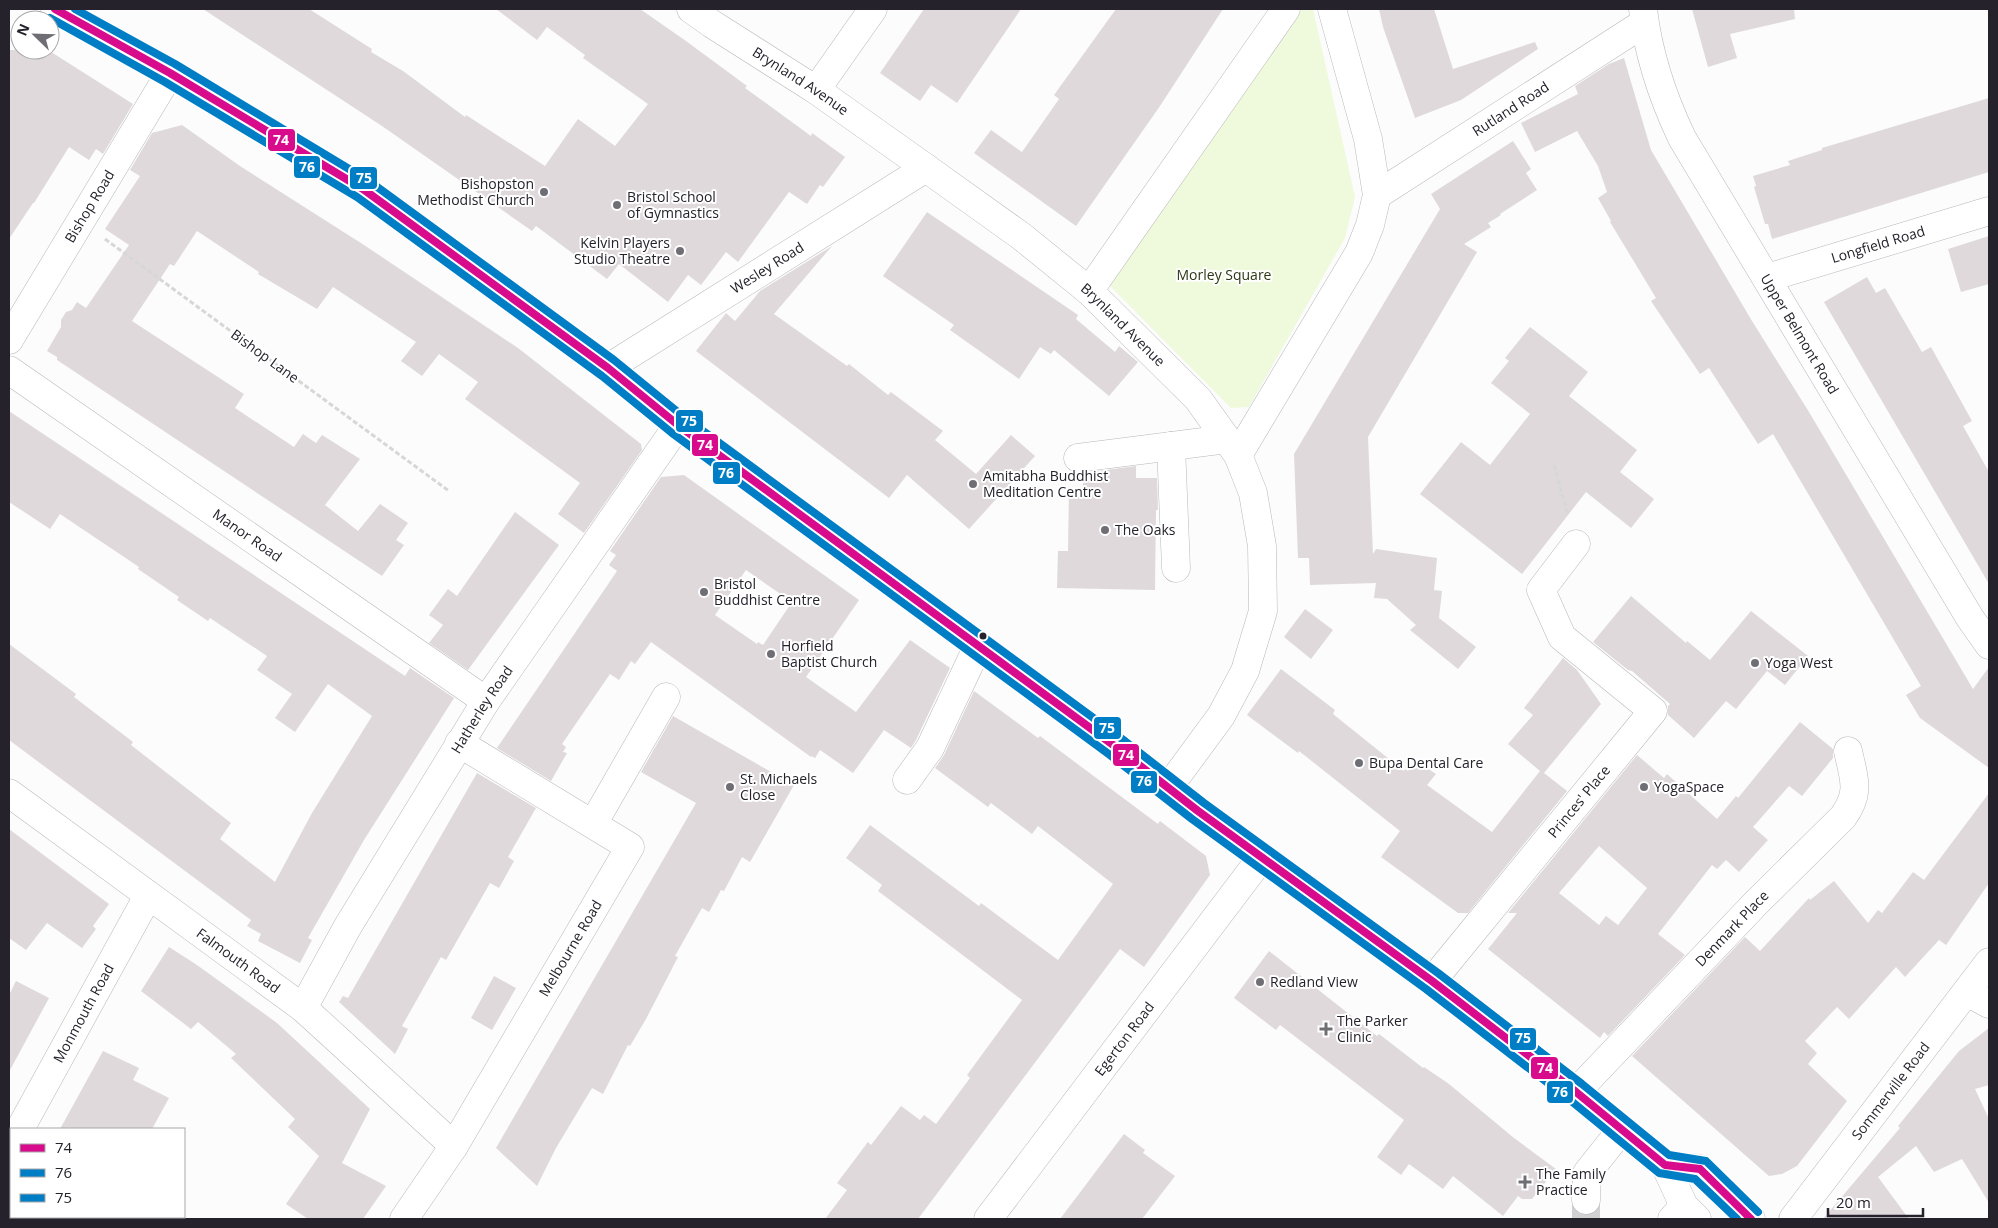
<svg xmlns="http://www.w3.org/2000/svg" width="1998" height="1228" font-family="'Open Sans',sans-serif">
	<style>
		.green { fill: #eff9dc }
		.building { fill: #dfd9dc; fill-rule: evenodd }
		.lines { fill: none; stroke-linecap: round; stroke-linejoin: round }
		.minor-tunnel { stroke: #d1d0d2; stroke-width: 28; stroke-dasharray: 28 14; stroke-linecap: butt }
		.minor-casing { stroke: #b8b7bb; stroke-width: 29 }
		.major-casing { stroke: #b8b7bb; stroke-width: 29 }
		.path { stroke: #d7d7d7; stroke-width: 3; stroke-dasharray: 5 2.5; stroke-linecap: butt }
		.minor { stroke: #fff; stroke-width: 28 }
		.major { stroke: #fff; stroke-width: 28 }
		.bus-1-casing { stroke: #fff; stroke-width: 11 }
		.bus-2-casing { stroke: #fff; stroke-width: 11 }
		.bus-3-casing { stroke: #fff; stroke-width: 11 }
		.bus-1 { stroke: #d70b8c; stroke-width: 8 }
		.bus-2 { stroke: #007ec5; stroke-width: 8 }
		.bus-3 { stroke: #007ec5; stroke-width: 8 }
		.poi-dot { fill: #706e75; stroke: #fff; stroke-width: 2 }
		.bus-dot { fill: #25222c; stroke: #fff; stroke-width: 2 }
		.labels { text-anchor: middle; stroke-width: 4; stroke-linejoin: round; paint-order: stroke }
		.street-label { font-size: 14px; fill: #25222c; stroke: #fff }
		.poi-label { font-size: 14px; fill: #25222c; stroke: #fff; text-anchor: start }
		.park-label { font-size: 14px; fill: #2d3814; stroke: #fff }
		.line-badge { stroke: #fff; stroke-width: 2 }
		.badge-label { font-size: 14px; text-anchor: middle; font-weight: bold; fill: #fff }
	</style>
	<rect width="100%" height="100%" fill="#fcfcfc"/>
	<!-- green -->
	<path class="green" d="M1302 9H1313L1355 197 1345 238 1249 407 1231 408 1109 285Z"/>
	<!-- building -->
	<path class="building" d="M203 9H309L372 49 371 52 403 71 465 117 466 115 545 166 578 119 615 146 648 104 583 58 585 55 547 27 537 40 496 9H640L686 41 747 86 745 88 811 136 812 133 845 157 823 187 820 185 807 204 789 192 738 262 726 252 701 285 688 275 668 302 619 264 607 279 536 226 532 231 382 126Z
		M924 9H1021L957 103 931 85 920 101 880 73Z
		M1116 9H1223L1160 106 1076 226 974 153 991 130 1022 152 1059 99 1054 95Z
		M1379 9H1434L1453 69 1535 42 1538 49 1461 100 1415 118 1383 27Z
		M1692 9H1794L1795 19 1730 34 1737 58 1708 67Z
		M9 50H48L133 104 103 154 96 149 89 160 69 147 34 203H33L9 239Z
		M1624 58 1651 150 1752 321 1809 412 1973 689 1989 667V768L1920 718 1906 695 1921 686 1773 434 1758 444 1709 368 1700 374 1651 301 1656 298 1610 222 1611 221 1598 198 1607 192 1598 166 1577 131 1535 152 1521 123 1578 94 1575 86 1609 64Z
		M1989 98V172L1772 239 1768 224H1765L1754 187 1756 186 1753 176 1790 165 1788 161 1822 150V148Z
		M182 125 240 166 364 245 518 348 641 444 642 450 584 533 558 514 580 483 465 399 478 382 439 354 422 376 401 361 416 342 333 287 317 309 258 274 259 272 197 231 174 266 170 264 132 321 244 394 235 408 294 447 303 434 316 443 322 435 360 459 325 505 358 531 380 504 408 523 396 540 404 545 382 576 57 360V357L47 351 61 327V320L66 312 72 310 77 302 86 308 129 245 105 229 140 176 130 170 152 133Z
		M1513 141 1531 169 1526 173 1537 190 1500 214 1501 215 1488 223 1491 227 1464 244 1477 252 1368 437 1373 554 1376 549 1437 558 1434 590 1442 591 1439 618 1476 647 1458 669 1410 630 1416 625 1387 599 1374 598 1376 583 1310 585 1309 558H1298L1294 454 1440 209 1431 194Z
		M927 212 1078 315 1076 319 1115 352 1119 346 1138 362 1109 396 1054 350 1051 354 1040 347 1019 379 950 330 954 325 883 276Z
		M1989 236V284L1961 292 1948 249Z
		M832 246 774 314 847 366 849 364 888 395 891 392 943 431 935 440 976 474 1011 435 1035 456 969 529 907 475 889 498 696 351 726 313 735 321 760 291Z
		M1867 277 1876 293 1885 288 1922 352 1931 347 1972 421 1963 426 1989 472V584L1824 302Z
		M1530 327 1588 372 1569 396 1637 450 1620 472 1654 499 1631 528 1586 492 1522 574 1420 494 1461 442 1490 465 1530 414 1491 383 1509 361 1505 358Z
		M9 411 405 676 410 668 454 698 364 840 308 938 312 940 300 963 258 941 261 934 247 926 251 920 9 740V644L76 694 74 697 133 742 131 745 231 823 220 839 275 882 312 813 372 716 328 684 295 732 275 718 292 694 257 670 267 656 210 618 208 621 177 600 179 597 138 569 139 567 60 514 50 529 9 502Z
		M1136 466V478H1157L1158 510H1156L1155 590 1057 588 1058 551H1068L1069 487 1083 499V473Z
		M684 475 859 600 806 677 856 712 910 640 950 668 916 740 911 748 884 730 853 773 820 750 815 758 811 756V757L651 642 635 664 631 661 619 680 610 674 562 744 566 747 563 752 567 753 551 781 497 748 617 571 609 565 616 555 610 551 661 477ZM746 570 792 602 763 645 758 642 757 644 715 615Z
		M515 512 559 545 468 670 429 643 443 625 429 615 448 589 457 596Z
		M1631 596 1686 643 1687 641 1710 660 1751 611 1808 656 1785 685 1767 671 1736 709 1726 701 1694 738 1668 715V706L1670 704 1632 671 1628 670 1593 642Z
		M1305 609 1333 630 1311 659 1284 637Z
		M1563 658 1577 670 1601 704 1544 773 1567 791 1468 913H1458L1381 857 1400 831 1299 751 1298 753 1247 715 1281 669 1335 710 1333 714 1404 771 1405 769 1408 771 1416 761 1436 774 1427 785 1492 832 1540 771 1508 744 1533 715 1524 708Z
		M974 691 1038 738 1040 736 1158 824 1160 821 1206 856 1210 875 1144 967 1120 949 918 1219H825L847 1190 837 1183 868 1142 871 1145 901 1106 920 1120 924 1115 936 1124 970 1078 967 1075 1022 1000 878 891 882 885 846 858 870 825 979 906 981 903 1058 960 1113 884 1038 826 1032 834 991 803 988 807 935 768 944 755Z
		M673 716 794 785 750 862 742 857 724 891 721 890 709 912 702 908 675 956 678 957 646 1019 630 1046 628 1045 603 1094 592 1088 556 1148 537 1186 496 1148 696 803 641 772Z
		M1800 722 1833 749V758L1802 796 1789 786 1753 827 1768 840 1739 872 1726 860 1717 869 1712 865 1658 934 1685 955 1608 1036 1604 1032 1600 1038 1488 949 1517 913H1508L1637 755 1664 778 1667 774 1717 819 1736 796 1738 798ZM1599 846 1647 888 1618 925 1606 916 1599 925 1559 893Z
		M477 773 536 808 508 857 514 861 499 888 490 883 446 960 441 957 402 1026 408 1029 395 1054 339 1002 343 996 348 998Z
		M1989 793V883L1946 945 1939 940 1905 977 1896 967 1849 1019 1837 1007 1805 1041 1817 1053 1808 1064 1847 1101 1797 1166 1782 1174 1769 1176 1632 1056 1745 937 1760 951 1809 898 1810 900 1834 881 1868 923 1878 910 1882 913 1913 872 1924 880Z
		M9 829 109 904 93 926 96 929 82 948 47 923 26 950 9 938Z
		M169 947 197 965 277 1023 370 1109 342 1163 386 1186 363 1219H308L286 1204 319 1156 288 1127 295 1119 231 1058 236 1054 198 1022 191 1029 141 991Z
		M1269 951 1377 1036 1379 1034 1423 1068 1424 1067 1449 1084 1514 1138 1556 1169 1532 1199H1522L1518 1196 1503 1216 1453 1176 1443 1189 1409 1164 1401 1175 1377 1157 1404 1120 1280 1025 1276 1030 1234 998Z
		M494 976 516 988 492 1030 471 1018Z
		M16 981 49 998 9 1072V995Z
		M1989 1028V1085L1975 1089 1989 1119V1203L1962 1159 1934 1172 1916 1146 1878 1177 1909 1219H1823L1900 1128 1898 1126 1959 1051Z
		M103 1051 139 1068 133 1080 169 1098 152 1129H60Z
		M1124 1134 1145 1150 1143 1153 1175 1176 1142 1219H1060Z"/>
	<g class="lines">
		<!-- minor-tunnel -->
		<path class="minor-tunnel" d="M1586 1219V1200"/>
		<defs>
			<g id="minor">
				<path id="s1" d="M691 9 712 24 816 90 926 168 1021 236 1089 291 1198 399 1238 455 1253 493 1262 546 1263 611 1245 671 1221 716 1168 788"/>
				<path id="s2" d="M1643 9C1648 53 1663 98 1682 138L1970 618 1989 645"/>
				<path d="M816 90 873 9"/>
				<path id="s3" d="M1377 195 1644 23"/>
				<path id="s4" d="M1767 278 1989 211"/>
				<path d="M1089 291 1286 9"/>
				<path id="s5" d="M9 340 170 73"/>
				<path id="s6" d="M608 368 926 168"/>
				<path id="s7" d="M9 370 486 701"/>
				<path d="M1171 446 1176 568"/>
				<path d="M1238 455 1359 253 1370 225 1377 195 1368 139 1332 9"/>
				<path d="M1078 458 1227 439"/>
				<path d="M907 780 930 748 978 646"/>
				<path id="s8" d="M9 793 303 1008 454 1146"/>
				<path d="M593 824 666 697"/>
				<path id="s9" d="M1432 981 1653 711 1562 637 1541 590 1576 544"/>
				<path d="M1967 992 1989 1004"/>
				<path id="s10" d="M303 1008 348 926 486 701 678 425"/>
				<path id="s11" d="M1576 1092 1756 903 1843 817C1861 792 1854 779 1848 751"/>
				<path id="s12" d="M20 1129 148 896"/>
				<path d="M1586 1200 1587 1173 1622 1129"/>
				<path id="s13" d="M404 1219 454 1146 630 847 459 743"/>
				<path id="s14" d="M988 1219 1262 857"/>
				<path d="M1672 1219 1684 1206"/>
				<path id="s15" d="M1793 1219 1989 962"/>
			</g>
			<path id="major" d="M55 9 170 73 363 189 608 368 678 425 1116 747 1198 811 1432 981 1576 1092 1665 1165 1684 1206 1697 1219
				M1665 1165 1700 1169 1751 1219"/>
		</defs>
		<!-- minor casing -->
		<use href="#minor" class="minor-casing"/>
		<!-- major casing -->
		<use href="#major" class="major-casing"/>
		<!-- path -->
		<path class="path" d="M105 239 449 491
			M1554 465 1568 515"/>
		<!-- minor -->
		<use href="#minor" class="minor"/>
		<!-- major -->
		<use href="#major" class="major"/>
		<defs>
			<path id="bus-1" d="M55 9 170 73 363 189 608 368 678 425 1116 747 1198 811 1432 981 1576 1092 1665 1165 1700 1169 1751 1219"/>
			<path id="bus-2" d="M50 18 165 82 357 197 602 376 672 433 1110 755 1192 819 1426 989 1570 1100 1659 1173 1695 1179 1737 1219"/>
			<path id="bus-3" d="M75 9 175 64 369 181 614 360 684 417 1122 739 1204 803 1438 973 1582 1084 1669 1155 1706 1161 1758 1212"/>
		</defs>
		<!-- bus-1 casing -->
		<use href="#bus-1" class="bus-1-casing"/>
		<!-- bus-2 casing -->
		<use href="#bus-2" class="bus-2-casing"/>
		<!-- bus-3 casing -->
		<use href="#bus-3" class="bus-3-casing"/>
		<!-- bus-1 -->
		<use href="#bus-1" class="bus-1"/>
		<!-- bus-2 -->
		<use href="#bus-2" class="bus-2"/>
		<!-- bus-3 -->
		<use href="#bus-3" class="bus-3"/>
	</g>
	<!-- markers -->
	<g class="poi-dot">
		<circle cx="544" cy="192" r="5"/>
		<circle cx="617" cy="205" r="5"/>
		<circle cx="680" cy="251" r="5"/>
		<circle cx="973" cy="484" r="5"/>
		<circle cx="1105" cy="530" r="5"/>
		<circle cx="704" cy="592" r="5"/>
		<circle cx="771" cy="654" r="5"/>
		<circle cx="1755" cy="663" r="5"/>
		<circle cx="1359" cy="763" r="5"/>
		<circle cx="730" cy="787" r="5"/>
		<circle cx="1644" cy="787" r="5"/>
		<circle cx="1260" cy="982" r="5"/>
		<path d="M1323.5 1021.5h5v5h5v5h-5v5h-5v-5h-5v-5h5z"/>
		<path d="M1522.5 1174.5h5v5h5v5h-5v5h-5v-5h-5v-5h5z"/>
	</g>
	<circle class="bus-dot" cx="983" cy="636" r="4.5"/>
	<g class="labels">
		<!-- street labels -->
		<g class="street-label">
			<text dy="5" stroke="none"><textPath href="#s1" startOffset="131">Brynland Avenue</textPath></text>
			<text dy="5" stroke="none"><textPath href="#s3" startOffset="159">Rutland Road</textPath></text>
			<text dy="5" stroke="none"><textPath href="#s5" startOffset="156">Bishop Road</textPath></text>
			<text dy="5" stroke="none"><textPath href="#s4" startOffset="116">Longfield Road</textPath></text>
			<text dy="5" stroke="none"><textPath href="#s6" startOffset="188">Wesley Road</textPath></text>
			<text dy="5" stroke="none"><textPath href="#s1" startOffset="536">Brynland Avenue</textPath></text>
			<text dy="5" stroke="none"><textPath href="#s2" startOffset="364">Upper Belmont Road</textPath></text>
			<text transform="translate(265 356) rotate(36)" y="5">Bishop Lane</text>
			<text dy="5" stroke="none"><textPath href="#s7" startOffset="290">Manor Road</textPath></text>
			<text dy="5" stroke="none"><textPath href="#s10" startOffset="348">Hatherley Road</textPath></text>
			<text dy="5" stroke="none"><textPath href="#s9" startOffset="232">Princes' Place</textPath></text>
			<text dy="5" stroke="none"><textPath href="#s11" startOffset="226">Denmark Place</textPath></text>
			<text dy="5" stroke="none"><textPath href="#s13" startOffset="318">Melbourne Road</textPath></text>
			<text dy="5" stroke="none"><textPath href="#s8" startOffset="284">Falmouth Road</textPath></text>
			<text dy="5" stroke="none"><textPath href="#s12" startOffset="132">Monmouth Road</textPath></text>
			<text dy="5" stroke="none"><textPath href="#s14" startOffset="226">Egerton Road</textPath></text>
			<text dy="5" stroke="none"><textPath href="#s15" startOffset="161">Sommerville Road</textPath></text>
		</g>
		<!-- poi labels -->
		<g class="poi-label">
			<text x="534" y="189" text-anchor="end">Bishopston<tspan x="534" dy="16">Methodist Church</tspan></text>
			<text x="627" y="202">Bristol School<tspan x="627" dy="16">of Gymnastics</tspan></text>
			<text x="670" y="248" text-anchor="end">Kelvin Players<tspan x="670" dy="16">Studio Theatre</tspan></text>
			<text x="983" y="481">Amitabha Buddhist<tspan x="983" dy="16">Meditation Centre</tspan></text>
			<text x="1115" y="535">The Oaks</text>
			<text x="714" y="589">Bristol<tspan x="714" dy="16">Buddhist Centre</tspan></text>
			<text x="781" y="651">Horfield<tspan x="781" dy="16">Baptist Church</tspan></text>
			<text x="1765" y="668">Yoga West</text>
			<text x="1369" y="768">Bupa Dental Care</text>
			<text x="740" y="784">St. Michaels<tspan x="740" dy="16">Close</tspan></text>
			<text x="1654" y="792">YogaSpace</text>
			<text x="1270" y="987">Redland View</text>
			<text x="1337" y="1026">The Parker<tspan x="1337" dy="16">Clinic</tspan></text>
			<text x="1536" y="1179">The Family<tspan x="1536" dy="16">Practice</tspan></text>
		</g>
		<!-- park labels -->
		<g class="park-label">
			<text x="1224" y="280">Morley Square</text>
		</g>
	</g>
	<g class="line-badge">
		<rect x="267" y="128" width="29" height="24" rx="5" fill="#d70b8c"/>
		<rect x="293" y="155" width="28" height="24" rx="5" fill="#007ec5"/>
		<rect x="349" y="166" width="29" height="24" rx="5" fill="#007ec5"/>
		<rect x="675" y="409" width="29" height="24" rx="5" fill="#007ec5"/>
		<rect x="691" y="433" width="28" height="24" rx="5" fill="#d70b8c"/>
		<rect x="712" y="461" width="29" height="24" rx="5" fill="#007ec5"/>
		<rect x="1093" y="716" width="29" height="24" rx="5" fill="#007ec5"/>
		<rect x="1112" y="743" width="28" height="24" rx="5" fill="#d70b8c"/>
		<rect x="1130" y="770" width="28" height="24" rx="5" fill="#007ec5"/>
		<rect x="1509" y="1027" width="28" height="24" rx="5" fill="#007ec5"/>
		<rect x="1530" y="1056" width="29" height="24" rx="5" fill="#d70b8c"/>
		<rect x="1546" y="1080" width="28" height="24" rx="5" fill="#007ec5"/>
	</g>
	<g class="badge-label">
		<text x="281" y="145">74</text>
		<text x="307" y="172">76</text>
		<text x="364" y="183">75</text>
		<text x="689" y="426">75</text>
		<text x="705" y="450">74</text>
		<text x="726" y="478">76</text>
		<text x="1107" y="733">75</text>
		<text x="1126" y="760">74</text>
		<text x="1144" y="786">76</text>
		<text x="1523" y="1043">75</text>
		<text x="1545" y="1073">74</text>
		<text x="1560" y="1097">76</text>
	</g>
	<!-- border -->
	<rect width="1998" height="1228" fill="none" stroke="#25222c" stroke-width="20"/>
	<!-- legend -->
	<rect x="10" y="1128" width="175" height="90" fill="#ffffff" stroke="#a8a7ab"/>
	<rect x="20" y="1144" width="25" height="8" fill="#d70b8c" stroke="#a8a7ab"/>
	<text x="55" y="1153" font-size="15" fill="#25222c">74</text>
	<rect x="20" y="1169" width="25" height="8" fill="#007ec5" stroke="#a8a7ab"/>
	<text x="55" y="1178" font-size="15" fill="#25222c">76</text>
	<rect x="20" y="1194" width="25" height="8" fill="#007ec5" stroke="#a8a7ab"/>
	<text x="55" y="1203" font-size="15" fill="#25222c">75</text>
	<!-- north arrow -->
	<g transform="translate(35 35) rotate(293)"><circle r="24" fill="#ffffff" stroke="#a8a7ab"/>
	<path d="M0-4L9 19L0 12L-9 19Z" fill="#706e75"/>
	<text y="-8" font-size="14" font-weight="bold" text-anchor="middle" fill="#25222c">N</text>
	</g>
	<!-- scale -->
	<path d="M1828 1208v8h95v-8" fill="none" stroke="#25222c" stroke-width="2.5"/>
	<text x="1836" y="1208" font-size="15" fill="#25222c" stroke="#ffffff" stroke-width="4" paint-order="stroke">20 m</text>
</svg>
